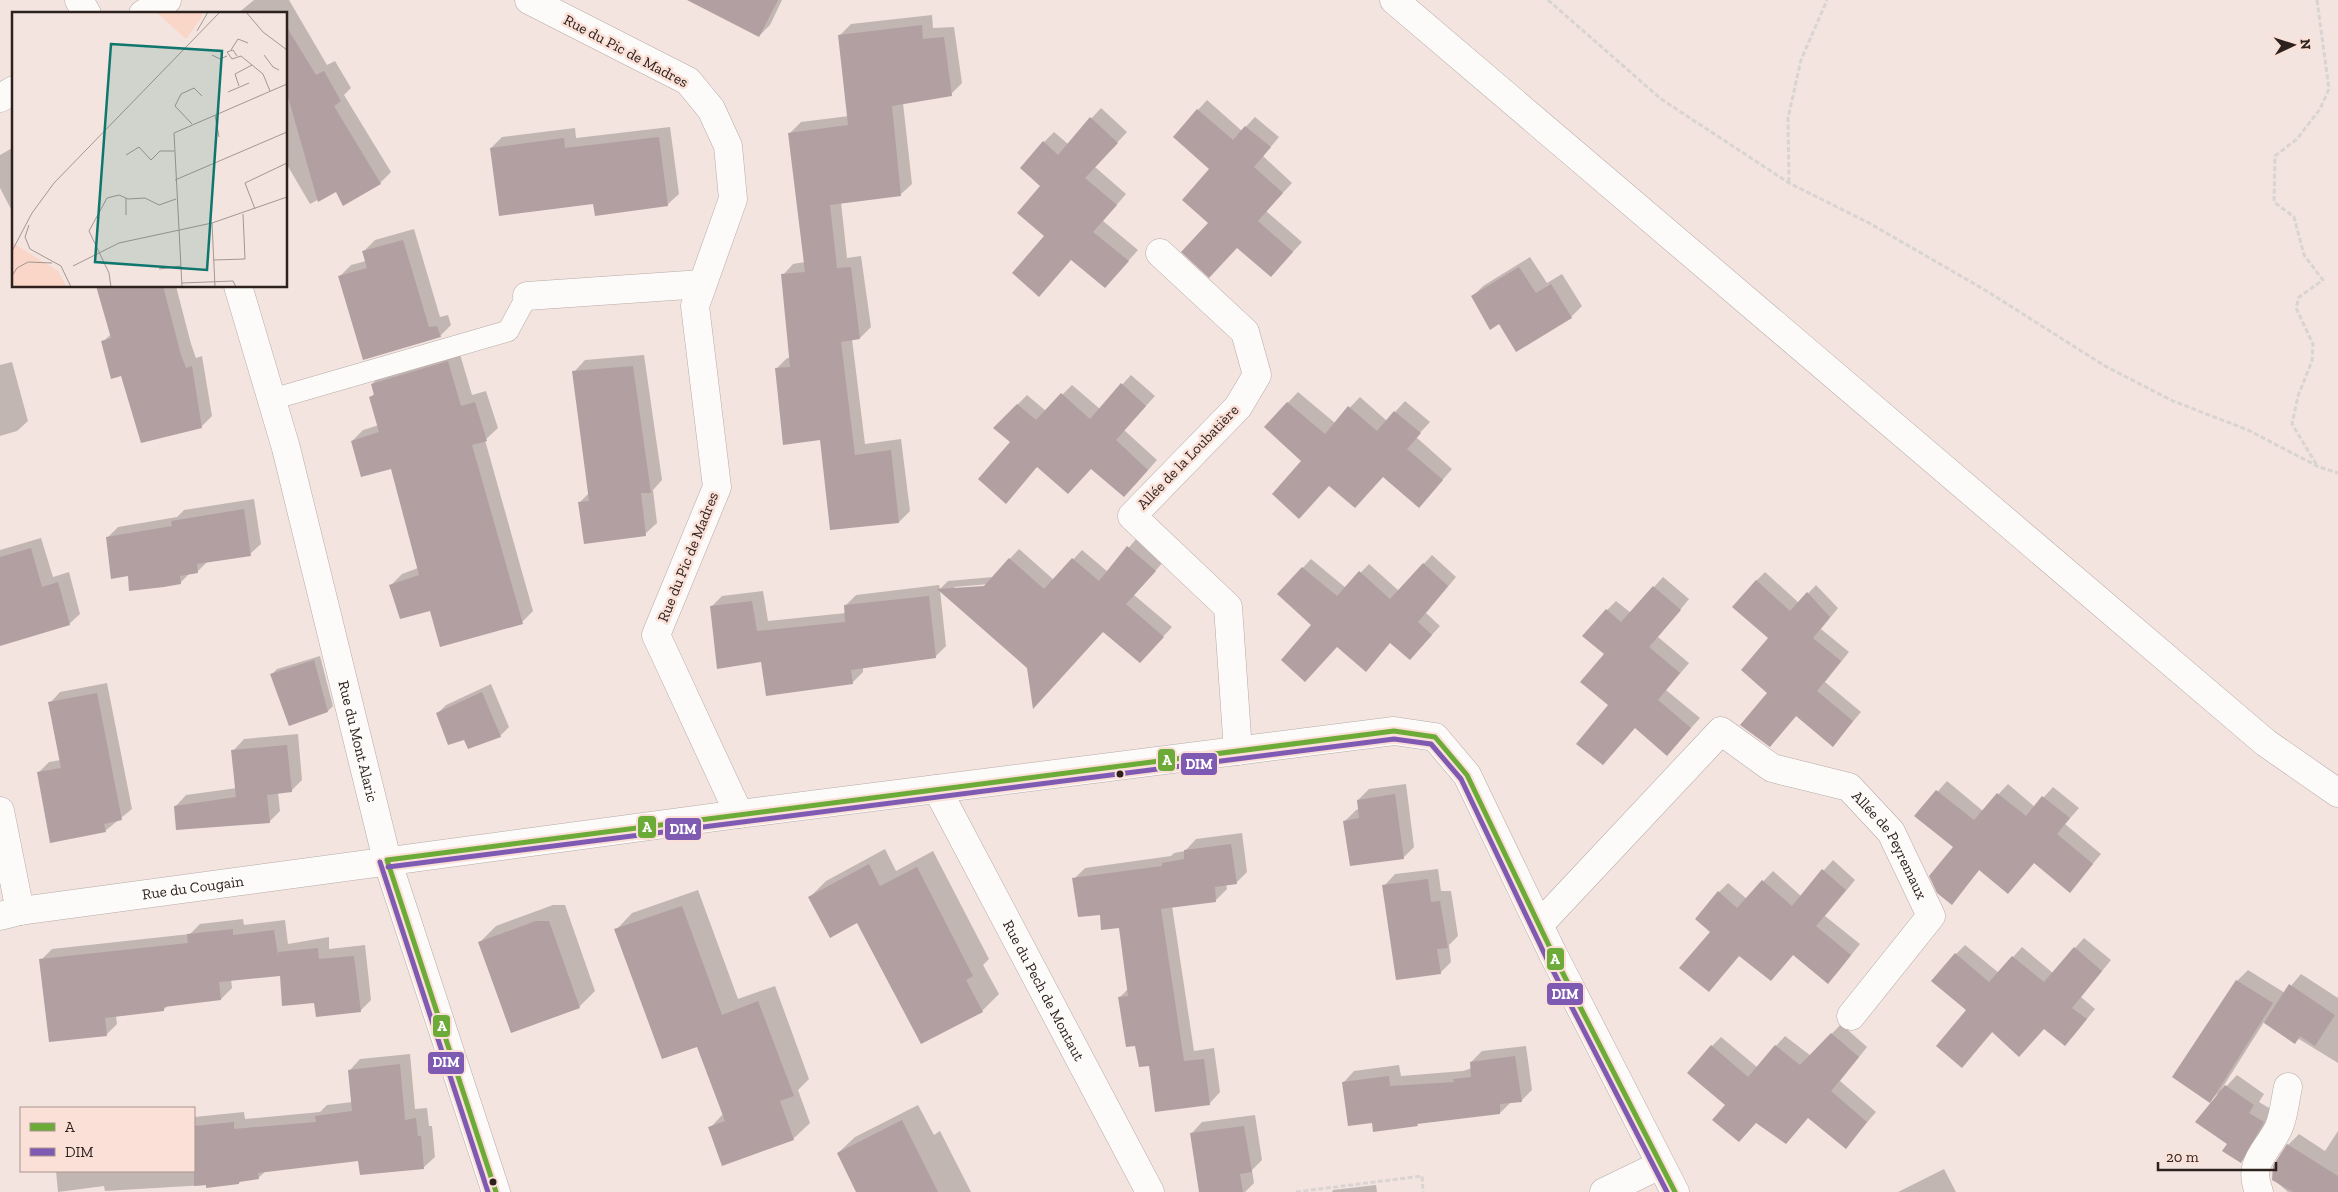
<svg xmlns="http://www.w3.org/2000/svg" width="2338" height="1192" font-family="'Zilla Slab',serif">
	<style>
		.shadow { fill: #0003; fill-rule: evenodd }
		.building { fill: #b29fa2 }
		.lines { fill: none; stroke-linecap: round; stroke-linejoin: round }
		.lane-casing { stroke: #b6aaa6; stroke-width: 22 }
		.street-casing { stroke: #b6aaa6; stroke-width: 29 }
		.primary-casing { stroke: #b6aaa6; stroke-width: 29 }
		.path { stroke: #d9d4d2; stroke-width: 3; stroke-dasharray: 5 2.5; stroke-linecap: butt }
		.lane { stroke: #fdfbfa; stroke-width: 21 }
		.street { stroke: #fdfbfa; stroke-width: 28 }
		.primary { stroke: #fdfbfa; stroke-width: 28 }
		.bus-1-casing { stroke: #fbe0d7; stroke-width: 9 }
		.bus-2-casing { stroke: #fbe0d7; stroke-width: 9 }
		.bus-1 { stroke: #6dab39; stroke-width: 5 }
		.bus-2 { stroke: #7e5ab2; stroke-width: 5 }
		.bus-dot { fill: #2d211d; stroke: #fbe0d7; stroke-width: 2 }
		.labels { text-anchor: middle; stroke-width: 5; stroke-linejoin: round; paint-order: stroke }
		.street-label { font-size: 15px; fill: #2d211d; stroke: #fbe0d7 }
		.inset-road { fill: none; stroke: #a49691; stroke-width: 1 }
		.view { fill: #0f766e; fill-opacity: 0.15; stroke: #0f766e; stroke-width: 2.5 }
		.inset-edge { fill: none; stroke: #2d211d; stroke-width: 2.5 }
		.line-badge { stroke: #fbe0d7; stroke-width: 2 }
		.badge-label { font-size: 14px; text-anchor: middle; font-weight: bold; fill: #fff }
	</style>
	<rect width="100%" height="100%" fill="#f3e4df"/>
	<!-- shadow -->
	<path class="shadow" d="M254 0H289L327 65 335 61 351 88 344 95 391 172 380 183 336 190 310 204 286 163V14H237Z
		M688 0H782L770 25 759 36Z
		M932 15 933 28 954 27 962 83 951 94 903 103 912 184 901 194 841 202 847 258 861 256 871 327 860 338 852 339 865 444 901 439 910 511 899 522 821 439 776 369 787 358H790L783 275 793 264 805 262 790 133 801 122 849 116 840 35 851 24Z
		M1207 100 1242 131 1255 117 1279 137 1263 156 1292 183 1266 211 1302 242 1271 276 1209 223 1211 169 1198 110Z
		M1101 108 1127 132 1095 167 1126 194 1103 221 1138 250 1115 276 1046 236 1042 186 1044 142 1054 132 1068 144Z
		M670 127 679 194 667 205 594 202 491 148 502 137 575 128 576 138Z
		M14 147V212L13 213 0 188V155Z
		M414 229 440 317 448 315 451 325 440 336 340 276 351 265 366 261 364 251 375 240Z
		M1530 257 1547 283 1562 274 1582 306 1571 317 1499 322 1472 297 1483 286Z
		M97 286H176L191 344 196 358 202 356 212 416 201 427 122 374 103 342 111 334Z
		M459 351 472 395 486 391 498 428 485 440 533 611 522 622 431 610 391 585 402 574 418 568 391 467 352 441 363 430 379 425 371 397 375 393 372 384 383 373Z
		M644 355 662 480 653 490 657 523 645 534 580 502 589 493 574 372 585 360Z
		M12 362 28 421 17 431 0 436V365Z
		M1131 375 1155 396 1124 430 1157 460 1134 486 1091 467 1012 442 995 428 1027 395 1046 411 1072 385 1100 409Z
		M1298 392 1335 423 1360 397 1387 421 1405 401 1430 422 1416 437 1452 469 1419 507 1383 476 1303 461 1265 427Z
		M254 499 261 544 250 554 208 561 197 572 190 573 180 583 129 574 107 538 118 527 177 517 184 510Z
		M41 538 53 577 69 572 80 614 69 624 0 644V550Z
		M1137 538 1164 561 1134 595 1172 627 1149 652 1103 631 1029 668 940 590 946 646 935 657 863 667V672L852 683 762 661 711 607 722 596 763 591 768 621 846 613 845 606 856 595 939 585 940 589 948 581 993 577 1019 549 1054 580 1082 550 1108 572ZM990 584 991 587 956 589 954 587Z
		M1432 555 1456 577 1426 613 1440 626 1410 659 1391 642 1313 625 1279 594 1311 559 1346 588 1369 564 1399 591Z
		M1765 572 1799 603 1816 585 1838 608 1821 629 1849 652 1825 682 1861 712 1841 736 1797 715 1770 746V638L1756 581Z
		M1663 577 1689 599 1658 637 1689 663 1666 690 1700 718 1667 755 1610 705 1606 654 1607 610 1616 601 1631 613Z
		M320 656 333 706 328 711 289 724 272 674 277 669Z
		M107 683 132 809 105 831 38 773 49 762 61 760 50 703 60 692Z
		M491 684 509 727 500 736 464 738 437 714 446 705Z
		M298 734 302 780 291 791 278 792 280 811 269 822 175 807 186 795 237 788 233 751 244 739Z
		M1947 781 1983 811 2008 784 2035 807 2053 787 2079 808 2065 824 2101 854 2070 891 2035 862 2008 893 1980 869 1952 903 1954 847 1916 816Z
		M1406 784 1414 847 1403 858 1345 821 1356 810 1359 809 1358 800 1369 789Z
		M1242 833 1247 872 1236 883 1226 884 1227 889 1216 900 1172 906 1194 1051 1214 1048 1220 1092 1209 1104 1150 1065 1136 1045 1119 998 1128 989 1120 926 1101 913 1074 879 1085 868 1171 856 1174 853 1185 851 1196 839Z
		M885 849 896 871 933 851 989 959 983 965 999 994 982 1011 921 1042 857 922 810 897 826 881Z
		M1833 860 1855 880 1825 916 1860 944 1837 973 1828 982 1794 954 1780 970 1740 955 1709 991 1712 931 1719 892 1728 883 1747 899 1773 871 1801 896Z
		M1438 869 1441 891H1451L1458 936 1449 945 1451 962 1440 973 1384 886 1395 874Z
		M698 890 738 999 775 986 809 1079 798 1090 810 1123 793 1139 710 1128 723 1114 698 1046 616 930 632 913Z
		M553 905H565L595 991 579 1007 480 942 496 926Z
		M243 919 244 925 285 920 288 944 329 937V949L365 945 371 1000 360 1011 315 1002 281 975 231 979 232 988 221 999 169 1005 163 1010 116 1016 117 1024 106 1035 41 960 52 949 190 934 200 924Z
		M2084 938 2111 960 2081 997 2095 1009 2074 1035 2065 1044 2045 1027 1993 1031 1962 1067 1967 1010 1956 954 1965 945 1999 973 2022 947 2053 973Z
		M2248 970 2285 993 2301 974 2338 998V1063L2299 1039 2295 1042 2264 1022 2221 1090 2222 1091 2237 1075 2264 1094 2259 1102 2274 1111 2252 1150 2241 1161 2229 1144 2219 1095 2217 1094 2209 1102 2237 981Z
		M1841 1024 1867 1047 1840 1081 1876 1112 1846 1147 1808 1117 1786 1143 1757 1121 1727 1104 1712 1046 1721 1037 1757 1067 1785 1036 1811 1056Z
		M1526 1046 1532 1090 1521 1101 1511 1102 1500 1113 1419 1123 1417 1125 1373 1122 1343 1083 1354 1071 1399 1065 1401 1076 1463 1071 1472 1068 1471 1062 1482 1051Z
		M410 1054 415 1109 427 1108 429 1126H432L435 1157 424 1167 359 1160 266 1171 258 1178 242 1180 239 1183 105 1191 104 1186 58 1192 56 1171H194V1117L244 1112 245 1119 320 1112 327 1105 353 1102 350 1070 360 1059Z
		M918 1105 934 1135 940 1131 971 1192H857L838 1153 855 1137Z
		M1255 1115 1262 1160 1252 1170 1254 1183 1245 1192H1200L1191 1134 1202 1122Z
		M2338 1131V1179L2329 1192H2288L2273 1179 2275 1166 2288 1145 2299 1134 2325 1151Z
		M1944 1169 1956 1192H1898Z
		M1376 1185 1377 1192H1332L1333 1190Z"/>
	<!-- building -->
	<path class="building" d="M687 0H778L759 37Z
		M922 25 923 39 944 37 952 96 892 106 901 196 830 205 837 268 851 267 860 339 841 342 855 455 891 450 899 523 830 530 820 440 783 445 779 406 775 368 790 367 781 274 805 272 788 133 848 125 838 35Z
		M286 26 316 75 324 71 341 101 334 106 381 184 343 206 336 192 318 202 286 90Z
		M1197 109 1233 140 1245 126 1271 147 1254 167 1283 193 1258 221 1293 252 1271 277 1237 248 1209 278 1181 252 1208 223 1182 200 1209 169 1173 137Z
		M1090 117 1118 143 1085 178 1117 205 1093 232 1129 261 1105 288 1071 260 1039 297 1012 273 1044 236 1017 213 1040 186 1020 168 1043 141 1058 155Z
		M659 137 668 206 595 216 593 204 499 216 490 148 564 138 565 148Z
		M403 240 429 327 437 326 441 337 363 360 338 276 367 268 362 251Z
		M1519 267 1536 293 1551 284 1572 318 1516 352 1499 324 1490 330 1471 296Z
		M96 286H163L181 355 186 368 192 366 202 428 141 443 121 376 111 379 101 341 111 338Z
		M448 361 461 406 475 402 487 441 472 445 523 624 440 647 430 611 400 619 389 585 419 575 391 469 361 477 351 441 379 432 369 397 374 395 371 384Z
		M633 366 651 493H641L646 536 584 544 578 502 589 501 572 371Z
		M1121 383 1146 406 1116 440 1148 470 1124 497 1091 469 1068 494 1037 467 1006 504 978 479 1010 442 993 428 1017 404 1036 420 1061 393 1090 419Z
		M1287 402 1325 434 1348 406 1377 431 1394 411 1421 433 1407 449 1443 480 1419 508 1383 477 1355 508 1329 486 1299 519 1272 494 1301 461 1264 427Z
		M244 509 251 556 197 564 198 573 180 576 181 584 164 587 129 591 128 576 111 579 106 537 172 526 171 521Z
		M1127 546 1156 571 1126 604 1164 637 1140 663 1103 632 1033 709 1027 668 937 589 984 586 1009 558 1044 589 1072 558 1099 581Z
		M31 548 42 587 58 582 70 625 0 646V557Z
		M1423 563 1448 586 1418 622 1432 635 1410 660 1390 643 1366 672 1337 647 1305 682 1281 660 1311 625 1277 594 1302 567 1337 596 1359 571 1390 599Z
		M1756 580 1790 611 1807 592 1830 617 1813 638 1841 661 1817 691 1853 721 1833 747 1796 716 1770 747 1740 725 1767 693 1741 670 1768 638 1732 607Z
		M1653 586 1681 610 1649 647 1680 673 1658 700 1691 728 1667 756 1635 728 1603 765 1576 744 1608 705 1580 682 1604 654 1582 636 1606 609 1621 622Z
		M929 596 936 658 851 670 853 684 766 696 761 662 717 669 710 606 752 601 757 631 845 622 844 605Z
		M314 660 328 712 289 726 270 674Z
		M482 692 501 737 468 749 464 740 448 745 436 713Z
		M97 693 122 820 104 824 106 832 50 843 37 772 61 768 48 702Z
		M287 745 292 792 267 795 270 823 176 830 174 806 236 797 231 750Z
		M1936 790 1974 820 1997 793 2026 816 2042 796 2070 818 2057 834 2093 864 2070 893 2034 863 2008 894 1979 870 1952 905 1937 893 1929 876 1953 847 1914 816Z
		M1395 794 1404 859 1350 866 1343 821 1359 818 1357 800Z
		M1231 844 1237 884 1215 887 1216 902 1161 909 1184 1061 1204 1059 1210 1105 1155 1112 1149 1066 1139 1067 1135 1046 1126 1047 1118 997 1128 996 1119 928 1101 930 1100 915 1078 917 1072 878 1162 866V863L1184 859V850Z
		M869 864 880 886 917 867 973 976 966 980 983 1012 921 1044 857 923 830 938 808 897Z
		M1822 869 1846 890 1816 926 1851 955 1828 984 1793 955 1771 981 1739 956 1709 992 1679 968 1710 932 1695 919 1718 891 1737 908 1762 880 1792 906Z
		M1428 879 1431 902 1440 901 1448 948 1437 949 1441 974 1396 980 1382 885Z
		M682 906 722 1015 758 1001 794 1096 780 1101 794 1140 722 1166 708 1127 725 1121 697 1047 662 1059 614 929Z
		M536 921H549L580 1008 511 1033 478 942Z
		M233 929V935L274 930 278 956V952L318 948 319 959 354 956 361 1012 316 1017 314 1003 282 1006 280 976 219 982 221 1000 164 1007V1011L105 1018 107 1036 49 1042 39 959 188 943 187 934Z
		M2074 947 2102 971 2072 1008 2087 1019 2065 1046 2044 1029 2019 1057 1992 1032 1962 1068 1936 1046 1966 1010 1931 981 1955 953 1989 982 2012 956 2044 982Z
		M2236 980 2273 1003 2210 1103 2172 1077Z
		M2289 984 2335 1015 2315 1046 2300 1036 2295 1044 2264 1023Z
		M1831 1033 1859 1057 1831 1091 1867 1122 1846 1149 1808 1118 1786 1144 1756 1123 1739 1142 1712 1120 1725 1105 1687 1073 1711 1045 1748 1077 1775 1045 1800 1065Z
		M1515 1056 1522 1102 1500 1104V1114L1417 1124 1418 1126 1373 1132 1372 1123 1348 1126 1342 1082 1389 1076 1390 1086 1454 1082 1453 1079 1471 1077 1470 1062Z
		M400 1064 405 1120 416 1118 418 1136H421L424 1169 360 1175 358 1161 258 1173 259 1179 239 1182V1184L206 1188V1185L194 1186V1126L234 1122V1129L316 1122 315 1116 352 1111 348 1070Z
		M2225 1085 2254 1105 2249 1113 2264 1122 2241 1163 2222 1151 2227 1144 2195 1122Z
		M902 1120 938 1192H856L837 1153Z
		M1244 1126 1252 1172 1240 1174 1243 1192H1199L1190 1133Z
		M2287 1144 2338 1176V1192H2293L2272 1180 2273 1166Z"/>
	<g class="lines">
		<defs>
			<path id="lane" d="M273 399 508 331 527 296"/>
			<g id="street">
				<path d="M79 0 87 14"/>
				<path d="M529 0 688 81 711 109 728 146 733 199 695 306 717 487 656 635 739 814"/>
				<path d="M143 14 167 0"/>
				<path d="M0 98 14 90"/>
				<path d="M1160 253 1245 332 1257 375 1238 407 1132 516 1228 607 1238 751"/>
				<path id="s1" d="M238 286 286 448 387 860 496 1192"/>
				<path d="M527 296 702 284"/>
				<path id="s2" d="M937 789 1150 1192"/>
				<path d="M0 811 20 911"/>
				<path id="s3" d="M0 916 20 911 739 814 1394 731 1435 737 1467 775 1553 954 1675 1192"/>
				<path id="s4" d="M1539 925 1721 731 1772 768 1849 787 1891 832 1931 916 1851 1016"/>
				<path d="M1604 1192 1660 1165"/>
				<path d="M2259 1192C2247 1163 2266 1153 2278 1129 2284 1117 2285 1100 2288 1087"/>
			</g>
			<path id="primary" d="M1394 0 2266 743 2338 793"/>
		</defs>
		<!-- lane casing -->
		<use href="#lane" class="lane-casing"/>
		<!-- street casing -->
		<use href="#street" class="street-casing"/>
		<!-- primary casing -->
		<use href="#primary" class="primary-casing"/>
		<!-- path -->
		<path class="path" d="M1548 0 1661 99 1789 183 1869 223 1985 290 2105 366 2173 401 2248 430 2319 467 2338 473
			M2317 0 2329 89 2320 109 2297 139 2275 156 2274 202 2294 217 2304 255 2323 280 2299 297 2296 308 2313 344 2312 361 2298 396 2292 424 2318 467
			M1789 182 1788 118 1801 60 1827 0
			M1296 1192 1422 1176 1423 1192"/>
		<!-- lane -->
		<use href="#lane" class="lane"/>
		<!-- street -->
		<use href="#street" class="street"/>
		<!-- primary -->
		<use href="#primary" class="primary"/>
		<defs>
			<path id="bus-1" d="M387 860 1394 731 1435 737 1467 775 1553 954 1675 1192
				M387 860 496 1192"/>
			<path id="bus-2" d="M380 862 488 1192
				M388 867 1394 739 1431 744 1461 779 1546 957 1667 1192"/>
		</defs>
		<!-- bus-1 casing -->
		<use href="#bus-1" class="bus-1-casing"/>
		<!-- bus-2 casing -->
		<use href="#bus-2" class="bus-2-casing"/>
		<!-- bus-1 -->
		<use href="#bus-1" class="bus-1"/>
		<!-- bus-2 -->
		<use href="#bus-2" class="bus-2"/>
	</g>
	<!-- markers -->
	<g class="bus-dot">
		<circle cx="1120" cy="774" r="4.5"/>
		<circle cx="493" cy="1182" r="4.5"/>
	</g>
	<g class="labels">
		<!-- street labels -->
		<g class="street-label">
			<text transform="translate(626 51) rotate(28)" y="5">Rue du Pic de Madres</text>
			<text transform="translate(1188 457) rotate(-46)" y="5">Allée de la Loubatière</text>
			<text transform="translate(688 557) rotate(-68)" y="5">Rue du Pic de Madres</text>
			<text dy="5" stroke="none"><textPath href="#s1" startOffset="471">Rue du Mont Alaric</textPath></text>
			<text dy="5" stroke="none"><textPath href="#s4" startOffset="480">Allée de Peyremaux</textPath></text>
			<text dy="5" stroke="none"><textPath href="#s3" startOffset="195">Rue du Cougain</textPath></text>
			<text dy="5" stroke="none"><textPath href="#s2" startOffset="228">Rue du Pech de Montaut</textPath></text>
		</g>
	</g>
	<!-- overview -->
	<g transform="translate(12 12)">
		<rect width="275" height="275" fill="#f3e4df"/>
		<path d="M144 0H190V5L174 27ZM1 231 46 259 55 275H0Z" fill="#fad6c9"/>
		<path class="inset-road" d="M234 0 251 20 275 38M185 19 196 0M219 38 226 27 236 31M200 43 208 47 215 44M252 43 261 55 267 58M225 44 221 38 215 40 220 47 229 44 251 62 258 79M227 74 223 62 240 53M216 80 237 71M203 103 207 125M180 112 163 94 169 82 182 76 190 84M114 143 127 135 139 148 148 139H162M163 168 275 120M114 186V203M243 197 233 171 275 151M200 211 203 275M17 213 13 225 18 237 49 254 59 275M0 239 20 201 42 171 208 0M201 248 233 247 231 202M61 254 107 231 200 211 275 185M147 257 169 254M0 264 5 256 16 250 40 251M170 271 221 269 224 275M99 275 97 261 77 219 95 186 107 183 116 187 133 186 147 193 164 187M170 275 162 121 275 72"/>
		<path class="view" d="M99 32 210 39 195 258 83 250Z"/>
		<rect width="275" height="275" class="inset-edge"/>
	</g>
	<g class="line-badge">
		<rect x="1157" y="748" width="19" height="24" rx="5" fill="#6dab39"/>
		<rect x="1180" y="752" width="38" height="24" rx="5" fill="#7e5ab2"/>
		<rect x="637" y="815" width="20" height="24" rx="5" fill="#6dab39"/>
		<rect x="664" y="817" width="38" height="24" rx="5" fill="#7e5ab2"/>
		<rect x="1546" y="947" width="19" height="24" rx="5" fill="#6dab39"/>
		<rect x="1546" y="982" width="38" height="24" rx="5" fill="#7e5ab2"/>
		<rect x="432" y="1014" width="19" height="24" rx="5" fill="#6dab39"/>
		<rect x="427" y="1051" width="38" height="24" rx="5" fill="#7e5ab2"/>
	</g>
	<g class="badge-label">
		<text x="1167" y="765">A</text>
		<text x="1199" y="769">DIM</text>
		<text x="647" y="832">A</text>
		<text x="683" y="834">DIM</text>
		<text x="1555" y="964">A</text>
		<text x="1565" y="999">DIM</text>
		<text x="442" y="1031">A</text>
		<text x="446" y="1067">DIM</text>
	</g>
	<!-- legend -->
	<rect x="20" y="1107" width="175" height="65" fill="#fbe0d7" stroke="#a9948d"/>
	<rect x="30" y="1123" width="25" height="8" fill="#6dab39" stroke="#a9948d"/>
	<text x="65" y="1132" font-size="15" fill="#2d211d">A</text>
	<rect x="30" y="1148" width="25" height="8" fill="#7e5ab2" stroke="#a9948d"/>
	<text x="65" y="1157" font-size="15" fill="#2d211d">DIM</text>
	<!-- north arrow -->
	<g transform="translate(2293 45) rotate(86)" stroke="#fbe0d7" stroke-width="4" paint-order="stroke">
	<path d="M0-4L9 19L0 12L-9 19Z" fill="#2d211d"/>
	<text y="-8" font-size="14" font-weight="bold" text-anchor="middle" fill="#2d211d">N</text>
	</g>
	<!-- scale -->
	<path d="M2158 1162v8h118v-8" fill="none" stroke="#2d211d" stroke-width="2.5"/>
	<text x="2166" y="1162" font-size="15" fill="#2d211d" stroke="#fbe0d7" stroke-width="4" paint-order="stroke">20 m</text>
</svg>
